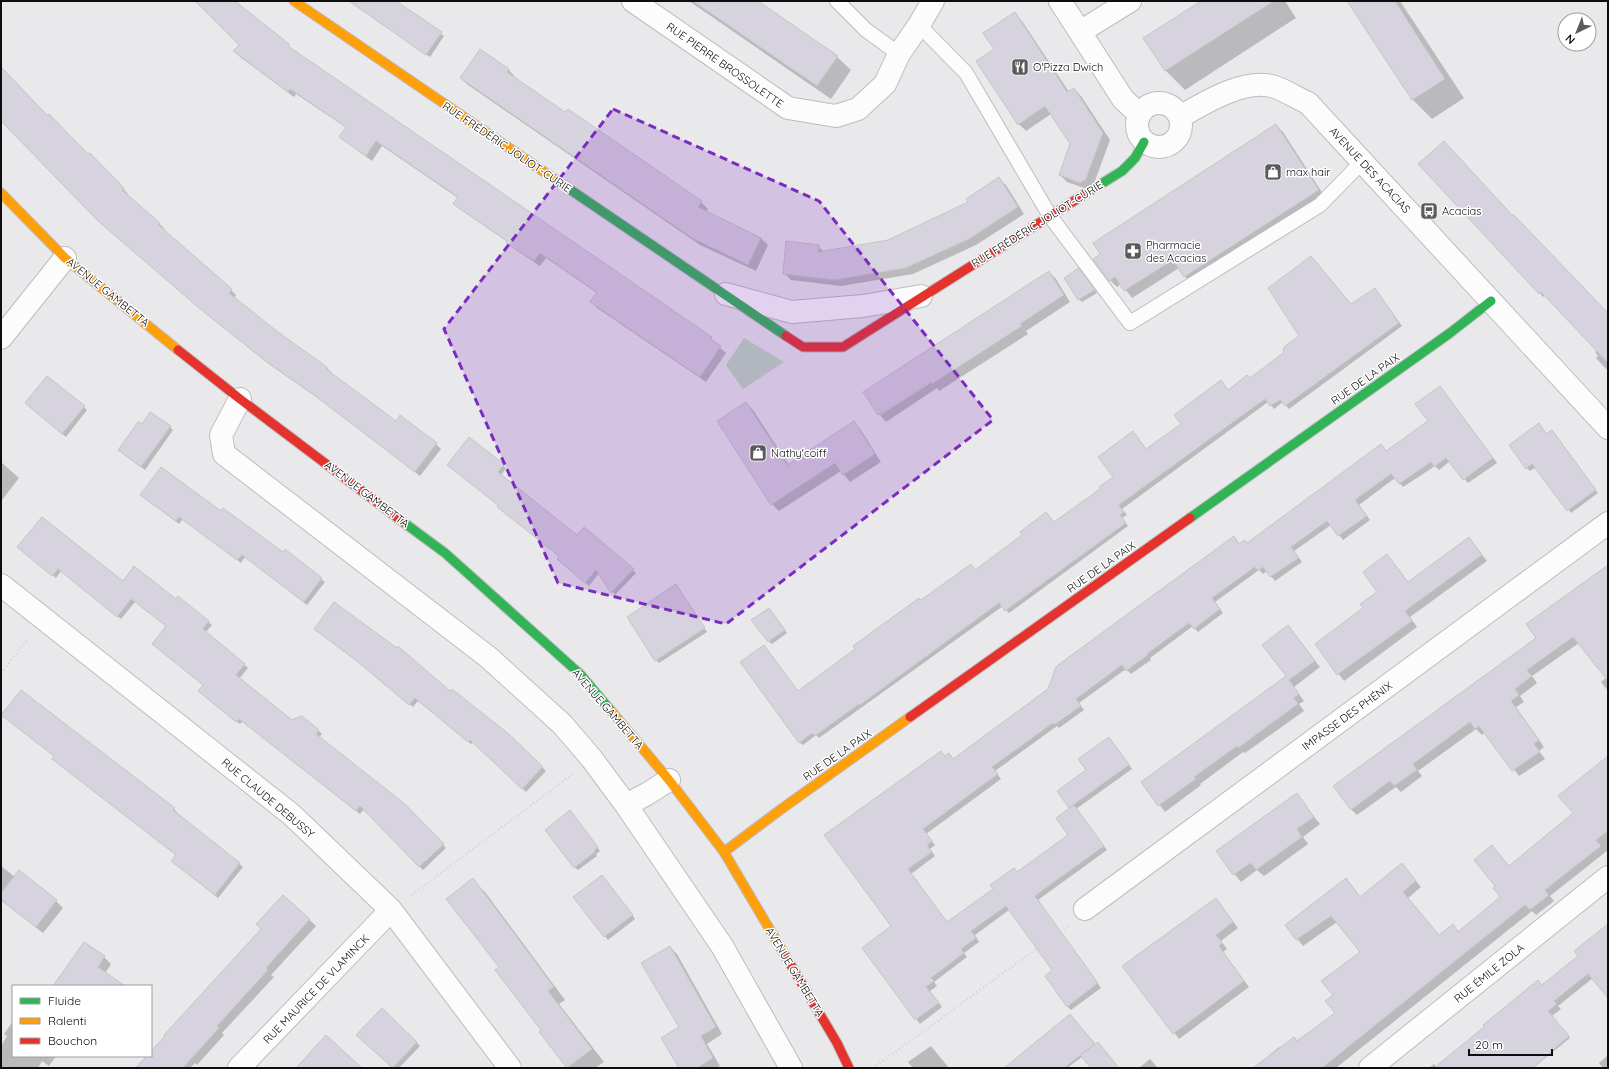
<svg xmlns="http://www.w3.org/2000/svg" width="1609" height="1069" font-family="Quicksand,sans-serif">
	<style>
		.green { fill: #c0d9c0 }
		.shadow { fill: #0003 }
		.building { fill: #d7d3de; stroke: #c5c4c6 }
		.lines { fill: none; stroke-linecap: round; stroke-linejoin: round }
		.lane-casing { stroke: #bdbcbe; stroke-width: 16 }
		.street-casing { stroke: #bdbcbe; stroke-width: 24 }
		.fast-casing { stroke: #bdbcbe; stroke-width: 11 }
		.slow-casing { stroke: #bdbcbe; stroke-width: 11 }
		.jam-casing { stroke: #bdbcbe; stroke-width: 11 }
		.path { stroke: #d3d3d4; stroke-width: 2.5; stroke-dasharray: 1 3; stroke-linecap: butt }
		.lane { stroke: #fcfcfc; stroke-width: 14 }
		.street { stroke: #fcfcfc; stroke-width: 22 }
		.fast { stroke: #30b455; stroke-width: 9 }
		.slow { stroke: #ff9f0a; stroke-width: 9 }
		.jam { stroke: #e5322d; stroke-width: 9 }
		.marked { fill: #7b2cbf; fill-opacity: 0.2; stroke: #7b2cbf; stroke-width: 3; stroke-dasharray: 8 5; stroke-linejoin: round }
		.labels { text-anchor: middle; stroke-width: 3; stroke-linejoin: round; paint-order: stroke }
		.street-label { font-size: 11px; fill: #0d0d0e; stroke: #fff }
		.poi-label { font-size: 11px; fill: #0d0d0e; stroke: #fff; text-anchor: start }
	</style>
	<rect width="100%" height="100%" fill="#e9e8eb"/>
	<!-- green -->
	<path class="green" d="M744 338 784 362 743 389 726 365Z"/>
	<!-- shadow -->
	<path class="shadow" d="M196 1H234L294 51 711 338 716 344 726 353 706 382 597 308 591 302 597 293 546 258 540 266 513 248 508 242 460 209 454 204 458 198 382 146 372 161 346 142 340 137 347 128 296 94 294 97 240 57 235 51 240 44Z
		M349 1H394L444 36 430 57Z
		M689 1H756L837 57 851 70 831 99Z
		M1203 1H1285L1296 18 1185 90 1166 71 1145 39Z
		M1349 1H1400L1464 98 1432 119 1413 100Z
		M1015 14 1022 21 1069 92 1074 89 1081 96 1110 140 1093 186 1087 189 1067 182 1060 175 1071 144 1051 114 1026 131 1019 124 995 49Z
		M509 70 515 77 514 78 565 114 701 202 708 209 706 212 761 238 768 245 756 271 700 245 468 85 461 78Z
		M1 73 88 156 90 154 128 194 127 195 164 228 163 230 231 290 236 295 234 298 278 333 326 367 332 373 331 374 396 423 436 444 441 449 420 476 325 403 269 364 206 313 104 226 1 121Z
		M1276 125 1283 132 1325 197 1191 284 1179 268 1132 298 1121 284 1117 287 1110 280Z
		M999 179 1006 185 1024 214 976 245 913 274 841 286 791 280 784 273 818 246 824 252 888 241 970 203Z
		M1512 216 1608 314V371L1596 358 1598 356 1595 352 1597 350 1545 295 1543 297 1540 293Z
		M1049 272 1056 279 1070 302 1026 331 1028 334 939 391 937 388 886 422 880 415 935 380 934 378 879 415 864 392Z
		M1082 273 1097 293 1082 302 1079 299Z
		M1378 293 1402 326 1289 409 1283 402 1274 409 1268 402 1122 509 1127 515 1122 518 1128 526 1009 613 1003 606 819 738 816 735 803 745 799 742 798 692 921 601 975 571 1054 523 1101 489 1147 450 1228 391 1250 379 1352 305Z
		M48 377 87 410 66 437 30 407Z
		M1440 387 1497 463 1468 483 1450 461 1439 470 1435 466 1403 487 1395 478 1359 505 1370 520 1343 540 1331 525 1294 551 1302 562 1275 581 1267 571 1263 574 1259 570 1215 602 1223 613 1198 632 1193 626 1150 658 1151 660 1131 674 1126 669 1079 703 1084 710 1059 728 1057 726 995 771 1001 779 926 834 935 845 930 849 935 856 911 874 948 923 1070 835 1071 809 1058 791 1087 770 1112 741 1132 769 1076 809 1107 850 1038 900 1101 988 1071 1010 1067 1006 1053 971 1009 910 975 935 979 942 964 953 967 957 934 982 937 986 930 991 942 1007 920 1024 863 948 892 927 826 835 945 757 954 760 1049 690 1234 537 1240 545 1248 544 1387 452 1429 421Z
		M746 403 753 410 789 465 854 423 861 430 881 462 850 482 841 471 779 511 772 504Z
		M170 427 173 430 145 470 122 453Z
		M1542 428 1547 435 1555 434 1598 493 1571 513 1536 467 1530 471 1527 468Z
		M469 438 506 468 501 476 578 536 584 528 636 573 615 595 599 573 589 586 561 562 560 557 500 506Z
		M1 462 19 478 2 500 1 499Z
		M145 498 221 512 283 553 285 551 325 582 307 605 245 557 241 563 183 519 179 524Z
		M1469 538 1487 561 1410 617 1417 627 1344 681 1316 644 1364 608 1378 592 1387 555 1408 582Z
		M22 550 176 600 178 597 212 625 205 633 248 668 239 679 291 722 302 717 319 731 322 734 319 738 405 805 446 848 423 870 364 809 360 814 243 721 240 724 202 694 204 685 167 626 135 602 121 619 61 571 56 578Z
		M1608 570V633L1579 643 1532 676 1537 683 1520 696 1524 702 1516 707 1544 747 1539 751 1545 759 1519 776 1485 732 1482 735 1476 729 1418 771 1422 776 1401 792 1396 787 1357 815 1351 809 1537 638Z
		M676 585 707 632 659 663 656 660Z
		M772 612 787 633 772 644 768 641Z
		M1288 626 1320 667 1294 687 1304 701 1299 704 1304 711 1245 753 1243 752 1200 784 1201 785 1165 812 1142 782 1287 677Z
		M315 629 450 693 510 736 546 771 526 792 473 742 471 744 418 701 413 707 362 665Z
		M1608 676V691L1601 682Z
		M56 762 174 809 177 812 176 813 243 867 218 898 176 864 177 855Z
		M1608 768V850L1550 896 1554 901 1536 915 1532 911 1336 1068H1254L1279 1047 1280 1049 1297 1042 1336 1014 1334 995 1361 952 1337 922 1303 946 1286 925 1346 880 1361 898 1402 865 1421 887 1408 898 1439 936 1453 926 1459 932 1501 897 1496 886 1492 846 1509 866 1574 813Z
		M1296 794 1320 824 1303 837 1308 844 1264 876 1257 870 1241 882 1217 852Z
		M573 815 600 851 596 854 597 856 578 870 575 867Z
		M1 866 15 877 56 901 63 908 43 933 1 900Z
		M605 879 635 919 608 940 574 897Z
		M472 880 485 892 565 1000 559 1004 604 1062 595 1068H567L540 1032 543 1030 500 967Z
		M284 896 316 926 271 975 274 977 222 1033 224 1035 197 1065 195 1063 190 1068H136L147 1056H151V1052L263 929Z
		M1215 899 1238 928 1221 941 1227 949 1223 952 1249 987 1179 1039 1124 966Z
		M1608 925V996L1593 978 1558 1006 1561 1009 1552 1016 1570 1038 1533 1068H1429L1434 1064 1437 1067 1579 956Z
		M670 947 677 954 722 1034 707 1044 720 1066 715 1068H680V1028Z
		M104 957 111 964 105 973 123 986H55Z
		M382 1010 420 1046 399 1068H392L358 1035Z
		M1070 1015 1097 1046 1067 1068H1026Z
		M13 1021V1056H56L49 1066 42 1061 38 1068H1V1046L7 1036 4 1034Z
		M931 1046 949 1068H913L908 1062Z
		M1608 1055V1068H1603L1599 1063Z
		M1150 1059 1158 1068H1139Z"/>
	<!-- building -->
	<path class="building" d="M195 1H235L289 44 288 46 712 337 710 339 721 346 700 377 590 302 597 292 540 253 534 261 506 243 507 241 453 204 458 197 376 141 366 156 339 137 346 127 290 89 288 92 233 51 239 45Z
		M349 1H396L442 32 426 55Z
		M693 1H758L838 56 817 86Z
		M1201 1H1274L1165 71 1143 38Z
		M1347 1H1395L1445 79 1412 100Z
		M1015 12 1067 92 1074 88 1103 133 1086 179 1080 183 1059 175 1070 144 1045 106 1018 125 976 61 994 49 983 33Z
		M480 49 509 69 507 72 565 112 568 109 702 201 698 207 761 238 748 265 692 238 460 78Z
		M1 67 48 116 49 114 88 154 90 153 124 188 122 190 160 223 158 224 170 235 232 289 229 293 278 332 327 367 326 369 396 421 400 415 437 443 415 472 318 398 263 359 199 308 97 220 1 121Z
		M1276 124 1319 190 1184 277 1173 260 1124 291 1115 277 1109 281 1093 259 1100 254 1093 243Z
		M1444 141 1512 215 1513 214 1608 313V363L1541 292 1539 294 1418 164Z
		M999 177 1018 207 969 239 906 268 834 280 783 274 786 241 819 245 818 252 888 240 968 202 966 199Z
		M1311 256 1351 304 1375 288 1399 323 1285 406 1280 400 1270 406 1265 399 1119 505 1124 512 1120 515 1126 523 1005 611 999 603 860 705 859 704 815 736 812 733 799 743 740 662 764 645 798 691 855 649 853 646 919 598 921 600 971 564 975 570 1022 535 1020 532 1046 512 1054 522 1100 489 1099 487 1113 477 1098 457 1133 431 1146 449 1181 424 1174 415 1221 380 1228 390 1247 375 1250 378 1283 353 1284 347 1299 336 1268 288Z
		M1079 268 1095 290 1078 300 1064 278Z
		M1049 271 1064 295 1020 324 1022 326 932 384 930 382 878 415 863 392Z
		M47 376 85 406 62 434 25 403Z
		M1440 386 1493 458 1463 480 1446 458 1434 467 1431 462 1399 484 1391 474 1355 500 1367 516 1338 536 1327 521 1291 547 1299 558 1270 577 1263 567 1258 571 1255 567 1212 598 1220 609 1194 629 1189 623 1147 654 1148 655 1126 671 1122 665 1076 699 1081 706 1054 725 1053 723 992 767 998 774 923 829 932 841 927 845 932 852 908 869 947 922 993 889 990 885 1014 868 1017 872 1068 835 1056 818 1074 805 1104 846 1035 896 1098 983 1067 1007 1045 976 1052 970 1006 906 971 931 976 938 961 949 964 953 931 978 934 981 926 987 939 1003 915 1020 862 948 891 926 824 835 941 751 945 756 949 753 953 759 1048 689 1056 667 1058 665 1234 536 1239 544 1245 540 1247 543 1381 444 1386 451 1428 421 1415 404Z
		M746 402 787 465 854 421 875 454 843 475 835 463 771 505 717 421Z
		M150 412 171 426 141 467 118 450 138 422 142 424Z
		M1539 423 1546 434 1552 430 1596 490 1567 511 1532 464 1526 469 1509 445Z
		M469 437 504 464 498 472 577 535 584 527 634 569 611 593 596 570 585 583 557 559 559 556 497 507 498 505 447 465Z
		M161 467 221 511 223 508 283 552 285 549 322 578 304 602 242 555 237 560 179 517 176 521 140 495Z
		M42 517 123 581 134 566 176 599 178 596 209 621 203 629 245 664 236 675 292 720 302 716 319 730 316 734 405 804 444 844 419 867 360 806 356 811 239 719 236 722 198 691 203 685 152 644 166 626 131 599 117 617 58 569 52 576 17 547Z
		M1469 537 1482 555 1405 611 1412 621 1337 675 1315 644 1363 608 1360 604 1377 592 1363 572 1387 554 1408 582Z
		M1608 565V681L1573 637 1527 670 1532 676 1515 689 1519 695 1511 701 1539 740 1534 744 1540 752 1512 771 1479 726 1475 729 1470 722 1413 764 1417 770 1394 786 1390 781 1351 810 1333 786 1536 638 1526 624Z
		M676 584 705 628 655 661 627 617Z
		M334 602 397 648 398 646 450 691 452 689 510 735 543 767 522 789 470 740 468 742 415 698 409 705 358 662 314 629Z
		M769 608 785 630 768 642 751 620Z
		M1288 625 1315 661 1289 680 1299 694 1294 698 1298 704 1238 748 1237 746 1194 777 1196 779 1158 806 1141 782 1286 676 1262 645Z
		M21 690 175 808 173 810 240 863 215 895 171 861 176 855 52 759 54 756 1 715Z
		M1109 737 1129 765 1069 808 1057 791 1086 770 1078 759Z
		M1608 756V831L1596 840 1601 846 1545 890 1549 895 1530 910 1525 905 1322 1068H1253L1294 1037 1297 1041 1335 1013 1325 1001 1333 995 1321 981 1360 952 1331 916 1296 940 1285 925 1346 878 1360 897 1402 863 1416 881 1403 892 1439 935 1453 924 1458 932 1500 897 1493 888 1495 886 1474 860 1492 845 1509 866 1573 813 1558 796Z
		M1297 793 1314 817 1297 829 1302 837 1256 870 1251 863 1233 875 1216 851Z
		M570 810 598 847 594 851 595 852 574 868 545 830Z
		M19 870 57 900 36 927 1 900V893Z
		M602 875 633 915 604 937 573 897Z
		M473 878 554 987 548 991 592 1049 567 1068 539 1032 541 1030 495 970 499 967 446 899Z
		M283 895 310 919 266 968 268 970 217 1026 219 1028 183 1068H135L147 1056H151V1051L165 1036 164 1035 261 929 256 924Z
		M1216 898 1233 922 1216 935 1222 943 1219 946 1244 981 1173 1034 1122 966Z
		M1608 924V998L1588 974 1554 1001 1557 1004 1548 1011 1569 1036 1533 1068H1434L1484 1027 1483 1025 1538 980 1542 985 1578 956 1574 951Z
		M84 942 105 956 98 967 125 986H53Z
		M670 946 716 1027 701 1036 713 1058 697 1068H679L661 1038 679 1027 641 963Z
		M382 1008 417 1042 393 1068 356 1035Z
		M1070 1014 1095 1044 1064 1068H1004Z
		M326 1035 362 1068H296Z
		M1098 1042 1119 1068H1091L1080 1055Z"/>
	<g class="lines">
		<defs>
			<path id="lane" d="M837 1 866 30 899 54
				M919 25 966 73 1050 216 1130 323 1320 205 1362 162"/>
			<path id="street" d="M633 1 788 108 836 116 858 109 885 84 899 54 919 25 933 1
				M1060 1 1123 99 1139 114
				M1080 32 1130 1
				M1137 125a22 22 0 1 1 44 0a22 22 0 1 1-44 0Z
				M1180 117C1204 103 1246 77 1275 87 1286 91 1297 98 1308 103L1608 428
				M726 294 792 312 863 306 921 296
				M1 338 65 258
				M240 399 221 435 224 454 488 657 562 724 592 759 626 805 722 946 791 1068
				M1 585 292 815 391 910 510 1068
				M626 805 647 794 669 780
				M1085 909 1608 523
				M239 1068 391 910
				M1370 1068 1608 877"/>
			<path id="fast" d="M556 180 786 336
				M1085 194 1122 171 1135 158 1144 142
				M1190 518 1450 333 1491 301
				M403 522 445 553 580 674 612 712"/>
			<path id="slow" d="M294 1 556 180
				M1 193 65 258 178 350
				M612 712 669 780 724 852 786 957
				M724 852 780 810 910 717"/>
			<path id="jam" d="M786 336 803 347H843L1085 194
				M178 350 240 399 403 522
				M910 717 1190 518
				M786 957 837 1043 849 1068"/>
		</defs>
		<!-- lane casing -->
		<use href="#lane" class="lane-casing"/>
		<!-- street casing -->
		<use href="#street" class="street-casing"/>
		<!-- fast casing -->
		<use href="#fast" class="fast-casing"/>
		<!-- slow casing -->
		<use href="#slow" class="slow-casing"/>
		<!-- jam casing -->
		<use href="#jam" class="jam-casing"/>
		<!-- path -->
		<path class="path" d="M1 673 28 639
			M412 895 573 774
			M873 1068 1068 926"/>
		<!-- lane -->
		<use href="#lane" class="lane"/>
		<!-- street -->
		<use href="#street" class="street"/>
		<!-- fast -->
		<use href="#fast" class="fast"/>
		<!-- slow -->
		<use href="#slow" class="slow"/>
		<!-- jam -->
		<use href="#jam" class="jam"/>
	</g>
	<!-- marked area -->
	<path class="marked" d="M613 109 819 201 993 420 726 624 558 583 444 329Z"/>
	<!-- icons -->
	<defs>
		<symbol id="restaurant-square" viewBox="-11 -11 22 22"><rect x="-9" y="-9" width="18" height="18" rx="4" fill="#5a5a5b" stroke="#fff"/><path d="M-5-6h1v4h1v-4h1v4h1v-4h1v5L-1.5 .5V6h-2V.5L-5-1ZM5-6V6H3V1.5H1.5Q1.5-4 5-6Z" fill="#fff"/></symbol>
		<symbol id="shop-square" viewBox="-11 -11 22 22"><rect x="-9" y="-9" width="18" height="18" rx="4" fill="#5a5a5b" stroke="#fff"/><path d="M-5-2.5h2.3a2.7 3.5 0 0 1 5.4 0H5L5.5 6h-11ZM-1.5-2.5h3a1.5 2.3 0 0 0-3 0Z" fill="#fff"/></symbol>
		<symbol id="bus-square" viewBox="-11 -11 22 22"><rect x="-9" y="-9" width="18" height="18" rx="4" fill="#5a5a5b" stroke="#fff"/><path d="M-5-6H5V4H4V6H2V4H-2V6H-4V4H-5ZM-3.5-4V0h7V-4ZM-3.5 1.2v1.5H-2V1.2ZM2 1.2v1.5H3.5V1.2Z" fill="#fff"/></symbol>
		<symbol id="pharmacy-square" viewBox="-11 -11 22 22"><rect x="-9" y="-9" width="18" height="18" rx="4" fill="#5a5a5b" stroke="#fff"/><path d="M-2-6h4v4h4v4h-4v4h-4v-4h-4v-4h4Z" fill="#fff"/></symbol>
	</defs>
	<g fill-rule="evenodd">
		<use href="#restaurant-square" x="1010" y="57" width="20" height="20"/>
		<use href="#shop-square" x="1263" y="162" width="20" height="20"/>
		<use href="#bus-square" x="1419" y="201" width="20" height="20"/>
		<use href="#pharmacy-square" x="1123" y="241" width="20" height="20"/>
		<use href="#shop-square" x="748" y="443" width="20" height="20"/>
	</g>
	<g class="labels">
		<!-- street labels -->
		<g class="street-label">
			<text transform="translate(725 65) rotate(35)" y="4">RUE PIERRE BROSSOLETTE</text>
			<text transform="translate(507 147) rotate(34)" y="4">RUE FRÉDÉRIC JOLIOT-CURIE</text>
			<text transform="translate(1370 170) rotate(47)" y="4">AVENUE DES ACACIAS</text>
			<text transform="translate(1037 224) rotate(-32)" y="4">RUE FRÉDÉRIC JOLIOT-CURIE</text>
			<text transform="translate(108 292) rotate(39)" y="4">AVENUE GAMBETTA</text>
			<text transform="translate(1365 379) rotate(-35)" y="4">RUE DE LA PAIX</text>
			<text transform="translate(367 494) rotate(37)" y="4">AVENUE GAMBETTA</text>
			<text transform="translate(1101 567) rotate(-35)" y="4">RUE DE LA PAIX</text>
			<text transform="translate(608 709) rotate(49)" y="4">AVENUE GAMBETTA</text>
			<text transform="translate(1347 716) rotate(-36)" y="4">IMPASSE DES PHÉNIX</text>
			<text transform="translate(837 755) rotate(-35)" y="4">RUE DE LA PAIX</text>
			<text transform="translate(268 798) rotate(40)" y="4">RUE CLAUDE DEBUSSY</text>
			<text transform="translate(795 972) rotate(59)" y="4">AVENUE GAMBETTA</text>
			<text transform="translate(1489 973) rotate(-39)" y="4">RUE ÉMILE ZOLA</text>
			<text transform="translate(316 989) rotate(-46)" y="4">RUE MAURICE DE VLAMINCK</text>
		</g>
		<!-- poi labels -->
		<g class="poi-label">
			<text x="1033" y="71">O'Pizza Dwich</text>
			<text x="1286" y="176">max hair</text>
			<text x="1442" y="215">Acacias</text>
			<text x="1146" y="249">Pharmacie<tspan x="1146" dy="13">des Acacias</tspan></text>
			<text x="771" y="457">Nathy'coiff</text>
		</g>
	</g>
	<!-- border -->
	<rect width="1609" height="1069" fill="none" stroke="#0d0d0e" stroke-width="4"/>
	<!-- legend -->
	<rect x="12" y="985" width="140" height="72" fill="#ffffff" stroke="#9e9e9f"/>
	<rect x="20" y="998" width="20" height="6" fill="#30b455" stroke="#9e9e9f"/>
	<text x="48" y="1005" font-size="12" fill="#0d0d0e">Fluide</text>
	<rect x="20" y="1018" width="20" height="6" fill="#ff9f0a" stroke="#9e9e9f"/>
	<text x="48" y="1025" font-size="12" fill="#0d0d0e">Ralenti</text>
	<rect x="20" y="1038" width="20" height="6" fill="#e5322d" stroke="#9e9e9f"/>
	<text x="48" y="1045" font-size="12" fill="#0d0d0e">Bouchon</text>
	<!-- north arrow -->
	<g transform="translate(1577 32) rotate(223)"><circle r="19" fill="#ffffff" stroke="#9e9e9f"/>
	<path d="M0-3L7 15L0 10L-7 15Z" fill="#5a5a5b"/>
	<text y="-6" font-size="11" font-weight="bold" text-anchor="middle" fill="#0d0d0e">N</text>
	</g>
	<!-- scale -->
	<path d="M1469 1049v6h83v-6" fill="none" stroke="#0d0d0e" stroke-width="2"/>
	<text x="1475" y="1049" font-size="12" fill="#0d0d0e" stroke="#ffffff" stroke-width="3" paint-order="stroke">20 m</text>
</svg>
